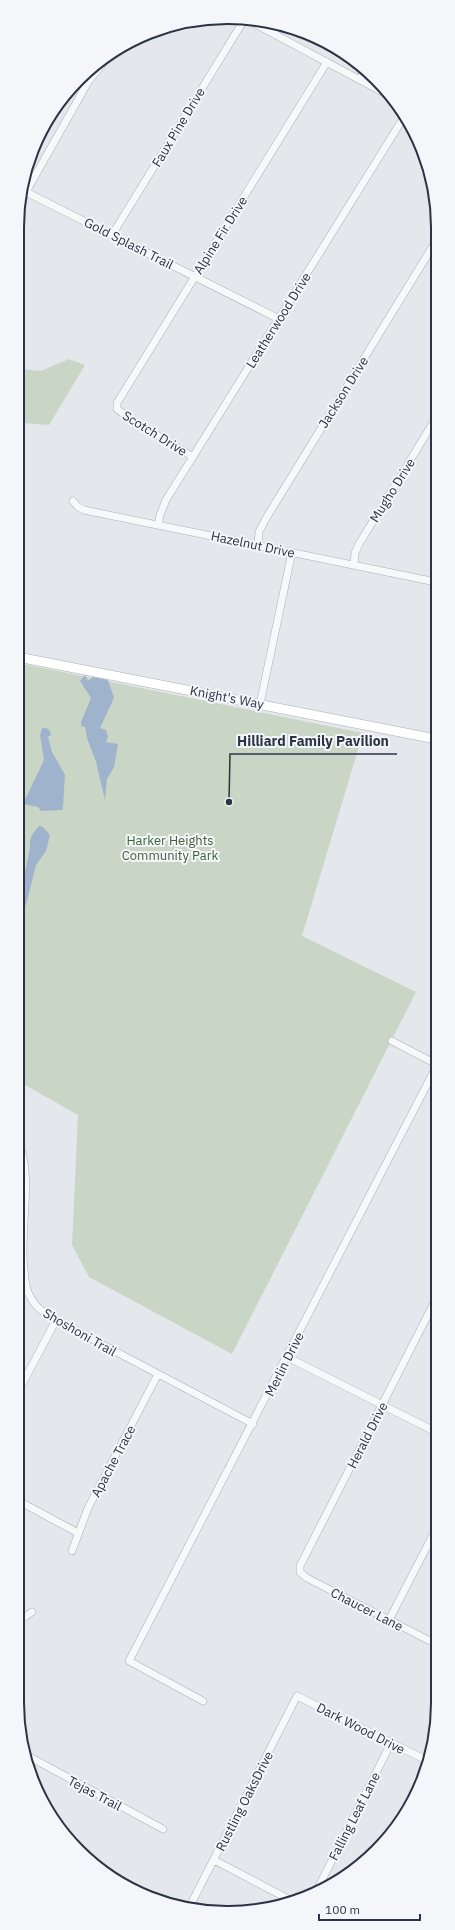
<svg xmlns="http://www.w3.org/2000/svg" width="455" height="1930" font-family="'IBM Plex Sans',sans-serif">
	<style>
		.green { fill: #c9d6c5 }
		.water { fill: #9fb4cc }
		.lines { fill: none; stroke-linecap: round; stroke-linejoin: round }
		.street-casing { stroke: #a9aeb7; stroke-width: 8 }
		.secondary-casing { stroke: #a9aeb7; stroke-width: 10 }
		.street { stroke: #f7f8fa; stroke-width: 7 }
		.secondary { stroke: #fff; stroke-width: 9 }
		.labels { text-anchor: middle; stroke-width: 4; stroke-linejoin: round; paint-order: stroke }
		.street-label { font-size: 13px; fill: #2b3445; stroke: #f4f6f9 }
		.park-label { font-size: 13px; fill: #3f6138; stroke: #f4f6f9 }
		.rim { fill: none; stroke: #2b3445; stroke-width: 2 }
		.leader { fill: none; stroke: #2b3445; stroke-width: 1.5 }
		.callout-dot { fill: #2b3445; stroke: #f4f6f9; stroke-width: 1.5 }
		.callout-label { font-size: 14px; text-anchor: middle; font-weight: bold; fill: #2b3445; stroke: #f4f6f9; stroke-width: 4; stroke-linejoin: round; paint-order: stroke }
	</style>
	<rect width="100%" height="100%" fill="#e4e7ec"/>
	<!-- green -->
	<path class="green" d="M69 359 85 365 49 425 24 423 19 429V376L22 369 41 371Z
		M18 663 363 733 302 936 416 992 232 1354 89 1277 72 1245 78 1115 18 1081Z"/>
	<!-- water -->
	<path class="water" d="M85 675 88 681 93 677 108 680 114 698 100 728 106 730 108 737 106 742 118 744 114 767 107 779 105 800 96 762 87 738 85 727 81 726V722L91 698 80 681Z
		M42 728H46L50 731 51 735 48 737 52 752 65 775 63 806 62 810 41 811 38 807 23 804 44 760 40 735Z
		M39 826 43 827 50 835 46 851 36 865 18 936V906L30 848C29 838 32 834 39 826Z"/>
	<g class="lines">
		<defs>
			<path id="street" d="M246 19 388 95
				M274 34 278 26
				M360 79 364 70
				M22 190 279 319
				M26 192 88 82 109 56
				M112 235 244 20
				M193 457 129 418 117 409V403L327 62
				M73 501 78 507 84 510 436 582
				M158 525 160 515 166 500 404 117
				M258 545 259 532 265 520 436 241
				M354 565 355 553 359 544 436 418
				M260 704 292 552
				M392 1041 436 1064
				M18 1141C34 1176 19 1230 24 1269 25 1279 25 1289 31 1298 36 1308 46 1314 56 1320L253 1424
				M287 1357 436 1432
				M17 1394 56 1320
				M17 1500 78 1533
				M72 1551 88 1508 158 1374
				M17 1618 25 1617 32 1612
				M389 1620 436 1529
				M436 1644 307 1578 300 1572V1566L436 1299
				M203 1701 129 1661 436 1067
				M28 1756 163 1829
				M214 1860 292 1901
				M318 1888 391 1743
				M190 1906 297 1696 426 1760"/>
			<path id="secondary" d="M18 657 436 739"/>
		</defs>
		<!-- street casing -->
		<use href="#street" class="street-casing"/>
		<!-- secondary casing -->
		<use href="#secondary" class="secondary-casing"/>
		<!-- street -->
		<use href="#street" class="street"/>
		<!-- secondary -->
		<use href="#secondary" class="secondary"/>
	</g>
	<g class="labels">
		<!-- street labels -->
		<g class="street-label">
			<text transform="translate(178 127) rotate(-59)" y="5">Faux Pine Drive</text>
			<text transform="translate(220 235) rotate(-58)" y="5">Alpine Fir Drive</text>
			<text transform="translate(129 243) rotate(27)" y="5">Gold Splash Trail</text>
			<text transform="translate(278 320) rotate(-58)" y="5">Leatherwood Drive</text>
			<text transform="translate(343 392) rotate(-58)" y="5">Jackson Drive</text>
			<text transform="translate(155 433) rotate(32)" y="5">Scotch Drive</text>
			<text transform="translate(392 490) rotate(-58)" y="5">Mugho Drive</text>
			<text transform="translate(253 544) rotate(12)" y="5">Hazelnut Drive</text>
			<text transform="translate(227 697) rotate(11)" y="5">Knight's Way</text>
			<text transform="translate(80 1332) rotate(30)" y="5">Shoshoni Trail</text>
			<text transform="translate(284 1364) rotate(-63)" y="5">Merlin Drive</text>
			<text transform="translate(367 1435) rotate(-63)" y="5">Herald Drive</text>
			<text transform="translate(113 1461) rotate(-62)" y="5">Apache Trace</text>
			<text transform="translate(367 1609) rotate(27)" y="5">Chaucer Lane</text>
			<text transform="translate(361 1728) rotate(27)" y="5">Dark Wood Drive</text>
			<text transform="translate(95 1793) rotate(28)" y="5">Tejas Trail</text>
			<text transform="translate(244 1801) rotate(-63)" y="5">Rustling OaksDrive</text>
			<text transform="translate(354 1816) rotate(-63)" y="5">Falling Leaf Lane</text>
		</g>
		<!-- park labels -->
		<g class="park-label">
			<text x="170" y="845">Harker Heights<tspan x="170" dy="15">Community Park</tspan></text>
		</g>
	</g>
	<!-- crop -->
	<path d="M0 0H455V1930H0ZM227 24H228A203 203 0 0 1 431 227V1703A203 203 0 0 1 228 1906H227A203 203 0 0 1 24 1703V227A203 203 0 0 1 227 24Z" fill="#f4f6f9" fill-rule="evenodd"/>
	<path class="rim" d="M227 24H228A203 203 0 0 1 431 227V1703A203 203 0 0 1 228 1906H227A203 203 0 0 1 24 1703V227A203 203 0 0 1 227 24Z"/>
	<!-- callouts -->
	<path class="leader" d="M229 802L230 754H397"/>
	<circle class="callout-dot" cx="229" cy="802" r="4"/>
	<g class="callout-label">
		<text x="313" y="746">Hilliard Family Pavilion</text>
	</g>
	<!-- scale -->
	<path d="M319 1914v6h101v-6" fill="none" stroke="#2b3445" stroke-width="2"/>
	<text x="325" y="1914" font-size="12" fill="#2b3445" stroke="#f4f6f9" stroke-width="3" paint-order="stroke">100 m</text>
</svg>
